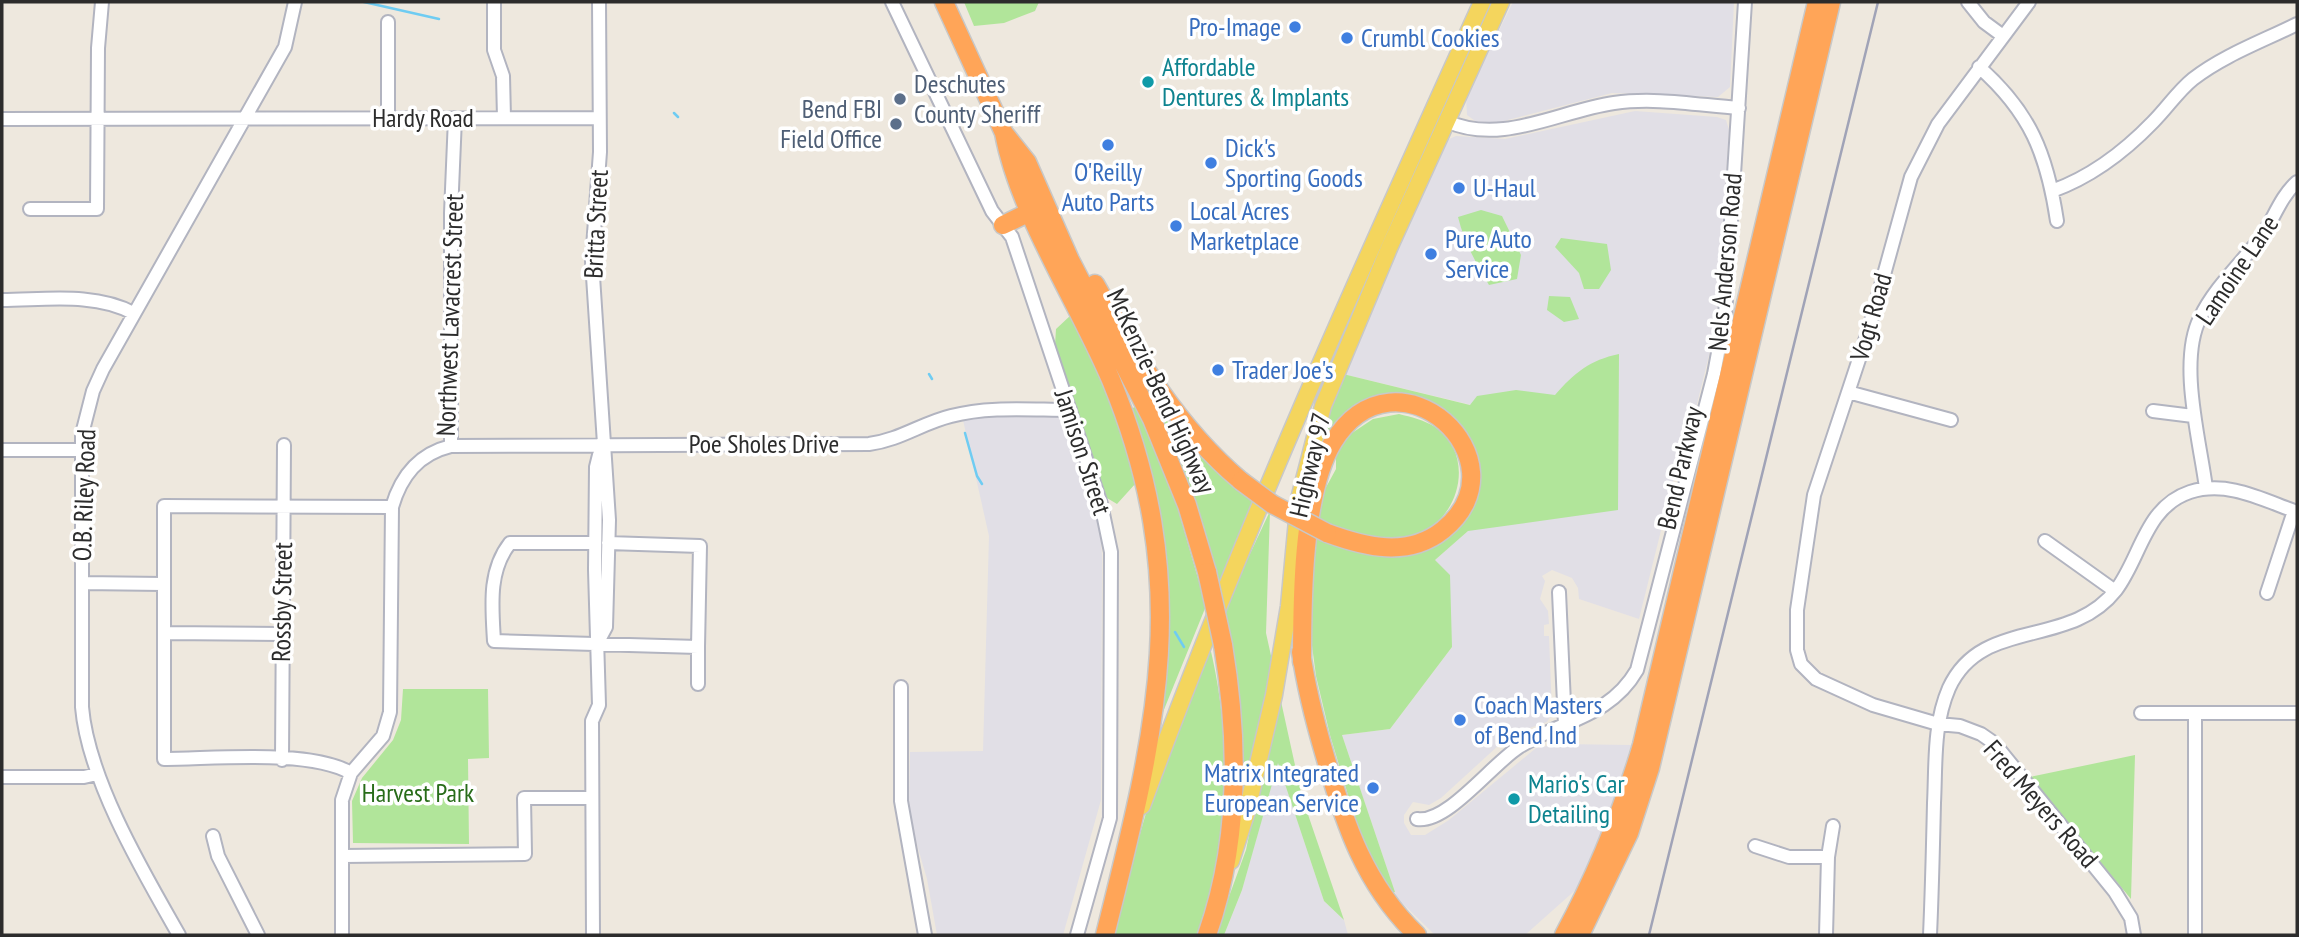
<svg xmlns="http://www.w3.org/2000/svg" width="2299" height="937" font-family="'PT Sans Narrow',sans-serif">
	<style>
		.industrial { fill: #e1dfe6 }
		.green { fill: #b1e59a }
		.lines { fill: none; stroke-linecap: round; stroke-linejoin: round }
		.stream { stroke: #6fccf2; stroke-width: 2.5 }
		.minor-casing { stroke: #b2b4c0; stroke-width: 16 }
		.major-casing { stroke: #c8c8c8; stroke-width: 19 }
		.highway-casing { stroke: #c8c8c8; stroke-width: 21 }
		.minor { stroke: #fff; stroke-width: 12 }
		.major { stroke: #f4d55d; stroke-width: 16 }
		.highway { stroke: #ffa558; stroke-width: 18 }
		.rail { stroke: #a0a3b7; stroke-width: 2.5 }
		.highway-bridge-casing { stroke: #c8c8c8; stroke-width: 21; stroke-linecap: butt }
		.highway-bridge { stroke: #ffa558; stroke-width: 18 }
		.shop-dot { fill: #3f7fe0; stroke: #fff; stroke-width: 2.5 }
		.culture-dot { fill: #0f9aa8; stroke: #fff; stroke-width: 2.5 }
		.service-dot { fill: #5c6f8a; stroke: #fff; stroke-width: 2.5 }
		.labels { text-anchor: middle; stroke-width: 7; stroke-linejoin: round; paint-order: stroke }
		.shop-label { font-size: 26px; fill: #366cbe; stroke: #fff; text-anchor: start }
		.culture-label { font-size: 26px; fill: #0d838f; stroke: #fff; text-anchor: start }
		.service-label { font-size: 26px; fill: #4e5e75; stroke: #fff; text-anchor: start }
		.street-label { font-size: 26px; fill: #2c2c2c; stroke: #fff }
		.park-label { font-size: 26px; fill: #286c19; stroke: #fff }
	</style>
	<rect width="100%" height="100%" fill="#eee8de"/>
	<!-- industrial -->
	<path class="industrial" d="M1513 2H1734L1730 87 1718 97 1612 93 1500 122 1478 123 1467 115 1466 97Z
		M1635 111 1717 117 1726 120 1729 130 1717 309 1711 347 1696 408 1694 434H1685L1639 619 1579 599 1578 588 1572 578 1552 570 1542 576 1545 581 1540 599 1548 611 1549 624 1544 625V636H1549L1552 713 1547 722 1518 732 1499 745 1441 798 1429 805 1413 802 1404 815V823L1411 835H1425L1449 820 1536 748 1559 744 1631 745 1605 829 1580 886 1525 935H1435L1397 898 1342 735 1390 729 1452 647 1435 560 1468 531 1480 407 1343 374 1447 140 1456 136 1505 139Z
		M975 417H1059L1064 419 1100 530 1102 556 1101 800 1063 935H937L927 879 913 831 909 802 910 752 983 751 989 536 963 420Z
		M1278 761 1324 901 1344 920 1348 935H1224L1242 890Z"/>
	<!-- green -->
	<path class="green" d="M964 2H1039L1035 11 1004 23 974 26Z
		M1481 210 1502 216 1521 255 1517 279 1489 285C1476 263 1464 242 1458 217Z
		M1561 238 1607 244 1611 270 1599 289H1584L1579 273 1555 247Z
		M1549 296 1570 297 1579 319 1564 322 1547 310Z
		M1071 315C1097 369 1124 424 1136 483L1117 504 1107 498 1055 345 1056 329Z
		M1619 354 1618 510 1468 531 1435 560 1450 575 1452 647 1390 729 1342 735 1395 892 1386 895 1369 865 1330 735 1316 676 1311 638 1315 534 1377 554 1466 514C1467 447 1482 413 1403 397L1321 445 1320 438 1343 374 1470 405 1477 396 1516 390 1555 395C1574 373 1590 360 1619 354Z
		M1135 369 1169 424 1196 452 1253 502 1217 587 1209 545Z
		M1135 407 1168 475 1206 606 1161 717V529L1152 482 1131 416 1130 409Z
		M1399 414C1411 417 1424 420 1435 427 1478 456 1459 526 1409 537 1378 543 1346 531 1319 519L1324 491 1336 469V454L1349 435 1373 419Z
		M1270 511 1266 633 1302 797 1344 920 1349 935 1344 920 1324 901 1278 763 1242 890 1224 935H1215L1246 850 1254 811 1235 853 1219 620Z
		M1209 643C1233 740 1230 842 1197 935H1111L1167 740Z
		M403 689H488L489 758 468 759 469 844 353 843 352 801 362 778 393 740 401 720Z
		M2135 755 2131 899 2030 777Z"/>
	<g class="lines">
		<!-- stream -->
		<path class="stream" d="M364 2 439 19
			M674 113 678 117
			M929 374 932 379
			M965 433 977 476 982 484
			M1175 632 1184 647"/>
		<defs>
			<path id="minor" d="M494 2V50L503 76 504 118
				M892 2 992 211 1012 237 1101 504 1111 552 1110 818 1077 935
				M1968 2 1984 22 2003 36
				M2029 2 1938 124 1911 177 1869 329 1814 495 1797 610V650L1801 664 1816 679 1873 705 1938 724 1960 726 1981 734 1994 743 2115 892 2131 918 2134 935
				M388 22V118
				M1979 67C2030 112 2047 154 2057 221
				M2 119 599 118
				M1446 121C1502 146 1558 111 1614 103 1655 97 1698 105 1739 108
				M2052 191C2091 177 2125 151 2153 122 2167 108 2178 91 2193 79 2224 55 2263 41 2297 24
				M30 209H97L98 48 102 2
				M2 300C44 300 95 292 133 313
				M1848 392 1951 420
				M2153 411 2193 416
				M451 446 869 444C900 440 922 423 951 416 989 406 1031 410 1070 410
				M2 450H81
				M2206 488C2200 441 2178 362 2200 318 2213 290 2239 265 2259 240 2273 222 2279 198 2297 182
				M2045 541 2115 591
				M595 543H510C488 571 492 606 494 641L698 647 700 546 608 543
				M82 583 163 584
				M1559 592 1565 726
				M2267 593 2294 511
				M164 633 281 634
				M598 642 606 627 609 520 592 261 600 152 599 2
				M698 684V647
				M901 687V801L925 935
				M2141 713H2297
				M282 760 284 445
				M351 773C309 749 214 759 164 759V506L392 507
				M2 777H84L97 774
				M1417 819C1447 824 1492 764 1519 747 1562 720 1610 717 1637 670L1714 374 1725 315 1745 2
				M213 836 218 856 258 935
				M1755 846 1789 857H1828
				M343 856 525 854 524 798H592
				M179 935C143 872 88 779 82 707V434L93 391 103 369 285 47 295 2
				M342 935V800L351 773 383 736 390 712 392 507C401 476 418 454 451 446V213L455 118
				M593 935 592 721 599 705 595 570 596 467 599 455
				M1826 935 1828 857 1833 826
				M1930 935C1932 891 1933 847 1934 803 1936 764 1933 725 1949 688 1982 616 2069 650 2116 590 2141 557 2145 507 2190 492 2228 480 2263 500 2297 512
				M2195 935V713"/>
			<path id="major" d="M1142 806C1242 532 1362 267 1482 2
				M1231 861 1247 811 1274 695 1289 606 1299 499 1323 406 1390 246 1501 2"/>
			<path id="highway" d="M944 2 1004 133 1027 162 1070 260 1152 419 1187 505 1207 572
				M1004 133C1019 214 1078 302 1111 380 1195 584 1156 732 1105 935
				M1003 225 1030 212
				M1095 284C1136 357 1176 426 1241 481
				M1301 652C1306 687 1315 722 1325 756 1345 825 1365 885 1417 935
				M1302 662C1302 602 1302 493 1333 442 1397 339 1529 461 1443 530 1408 558 1365 547 1327 533
				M1207 935C1240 842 1239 741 1223 645
				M1564 935C1597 874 1622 812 1642 745L1817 2
				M1580 935 1629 833 1650 768 1831 2"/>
		</defs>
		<!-- minor casing -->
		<use href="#minor" class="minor-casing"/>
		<!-- major casing -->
		<use href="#major" class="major-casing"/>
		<!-- highway casing -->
		<use href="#highway" class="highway-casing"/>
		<!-- minor -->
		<use href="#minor" class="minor"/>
		<!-- major -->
		<use href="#major" class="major"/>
		<!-- highway -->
		<use href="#highway" class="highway"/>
		<!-- rail -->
		<path class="rail" d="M1649 935 1878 2"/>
		<defs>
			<path id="highway-bridge" d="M1241 481 1272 504 1327 533
				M1207 572 1223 645"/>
		</defs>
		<!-- highway-bridge casing -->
		<use href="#highway-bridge" class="highway-bridge-casing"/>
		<!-- highway-bridge -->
		<use href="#highway-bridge" class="highway-bridge"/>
	</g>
	<!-- markers -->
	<g class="shop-dot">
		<circle cx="1295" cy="27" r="7"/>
		<circle cx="1347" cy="38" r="7"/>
		<circle cx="1108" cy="145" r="7"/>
		<circle cx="1211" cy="163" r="7"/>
		<circle cx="1459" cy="188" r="7"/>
		<circle cx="1176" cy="226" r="7"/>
		<circle cx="1431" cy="254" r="7"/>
		<circle cx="1218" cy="370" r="7"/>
		<circle cx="1460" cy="720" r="7"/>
		<circle cx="1373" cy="788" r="7"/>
	</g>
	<g class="culture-dot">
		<circle cx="1148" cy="82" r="7"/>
		<circle cx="1514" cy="799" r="7"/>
	</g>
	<g class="service-dot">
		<circle cx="900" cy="99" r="7"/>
		<circle cx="896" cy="124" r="7"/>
	</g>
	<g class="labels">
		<!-- shop labels -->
		<g class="shop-label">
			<text x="1281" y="36" text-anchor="end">Pro-Image</text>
			<text x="1361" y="47">Crumbl Cookies</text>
			<text x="1225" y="157">Dick's<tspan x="1225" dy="30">Sporting Goods</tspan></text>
			<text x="1108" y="181" text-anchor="middle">O'Reilly<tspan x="1108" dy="30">Auto Parts</tspan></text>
			<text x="1473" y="197">U-Haul</text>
			<text x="1190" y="220">Local Acres<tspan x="1190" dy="30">Marketplace</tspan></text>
			<text x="1445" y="248">Pure Auto<tspan x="1445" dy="30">Service</tspan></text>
			<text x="1232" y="379">Trader Joe's</text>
			<text x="1474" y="714">Coach Masters<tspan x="1474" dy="30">of Bend Ind</tspan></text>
			<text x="1359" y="782" text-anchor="end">Matrix Integrated<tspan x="1359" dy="30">European Service</tspan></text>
		</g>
		<!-- culture labels -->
		<g class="culture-label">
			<text x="1162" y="76">Affordable<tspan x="1162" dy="30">Dentures &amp; Implants</tspan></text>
			<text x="1528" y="793">Mario's Car<tspan x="1528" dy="30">Detailing</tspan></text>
		</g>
		<!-- service labels -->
		<g class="service-label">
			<text x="914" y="93">Deschutes<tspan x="914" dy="30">County Sheriff</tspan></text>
			<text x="882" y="118" text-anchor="end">Bend FBI<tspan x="882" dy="30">Field Office</tspan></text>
		</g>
		<!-- street labels -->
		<g class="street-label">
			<text x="423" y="127">Hardy Road</text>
			<text transform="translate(596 224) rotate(-87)" y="9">Britta Street</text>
			<text transform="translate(1725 262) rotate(-85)" y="9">Nels Anderson Road</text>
			<text transform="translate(2237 270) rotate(-56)" y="9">Lamoine Lane</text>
			<text transform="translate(450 315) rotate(-88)" y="9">Northwest Lavacrest Street</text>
			<text transform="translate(1871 317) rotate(-74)" y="9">Vogt Road</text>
			<text transform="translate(1161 391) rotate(65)" y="9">McKenzie-Bend Highway</text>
			<text x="764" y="453">Poe Sholes Drive</text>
			<text transform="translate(1083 452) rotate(72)" y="9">Jamison Street</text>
			<text transform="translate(1310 465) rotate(-77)" y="9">Highway 97</text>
			<text transform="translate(1680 468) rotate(-77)" y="9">Bend Parkway</text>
			<text transform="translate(84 495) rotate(-88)" y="9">O.B. Riley Road</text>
			<text transform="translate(282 602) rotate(-89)" y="9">Rossby Street</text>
			<text transform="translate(2041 804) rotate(49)" y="9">Fred Meyers Road</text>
		</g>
		<!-- park labels -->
		<g class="park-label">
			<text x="418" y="802">Harvest Park</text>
		</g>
	</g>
	<!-- border -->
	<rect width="2299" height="937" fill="none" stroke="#2c2c2c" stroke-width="7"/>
</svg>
